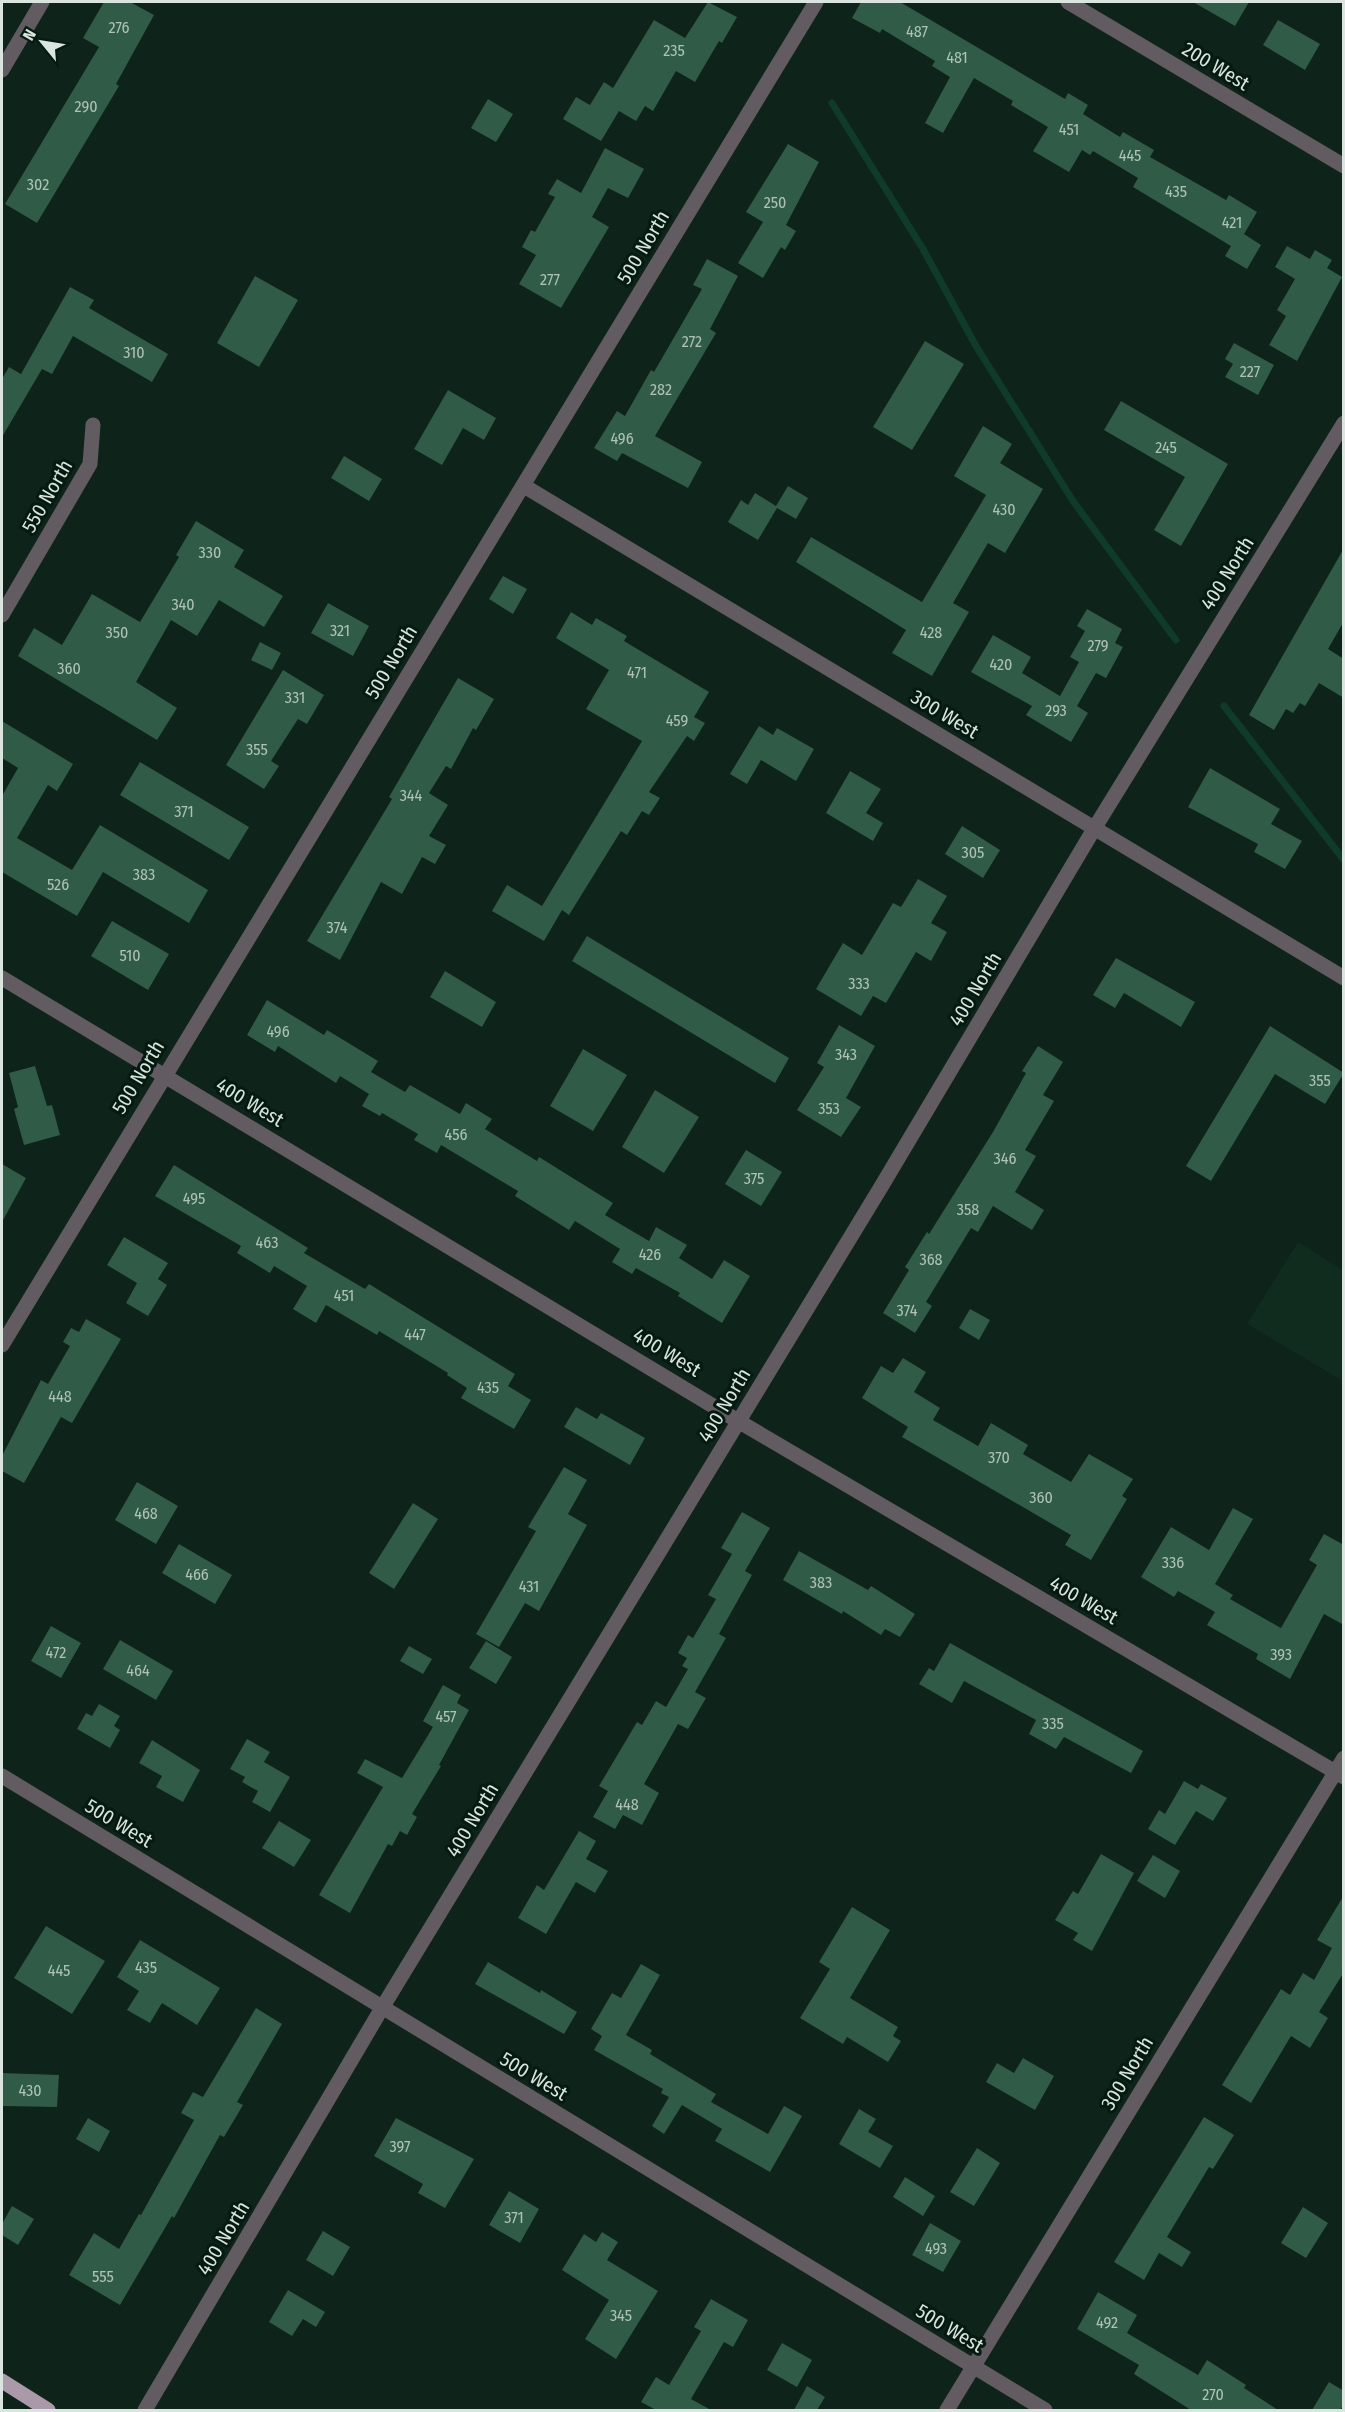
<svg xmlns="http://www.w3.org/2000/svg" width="1345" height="2412" font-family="'Fira Sans Condensed',sans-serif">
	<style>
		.built { fill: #0f2c1f }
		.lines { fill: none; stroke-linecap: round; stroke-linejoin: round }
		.stream { stroke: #0f3c29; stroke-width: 7 }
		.building { fill: #305b46 }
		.minor { stroke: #635b62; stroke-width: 15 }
		.major { stroke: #aa99a8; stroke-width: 15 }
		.labels { text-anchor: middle; stroke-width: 6; stroke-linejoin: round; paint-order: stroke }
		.number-label { font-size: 16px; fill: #afc2b8 }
		.street-label { font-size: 20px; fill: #d9e5de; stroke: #051a10 }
	</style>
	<rect width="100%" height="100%" fill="#0e2319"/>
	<!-- built -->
	<path class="built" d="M1298 1242 1343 1270V1381L1247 1324Z"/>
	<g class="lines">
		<!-- stream -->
		<path class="stream" d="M832 103 923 249 976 346 1073 501 1176 640
			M1224 706 1344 860"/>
	</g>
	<!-- building -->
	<path class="building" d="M104 2H130L154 15 116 84 119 86 37 223 5 204 99 47 83 38Z
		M708 2 737 17 722 43 719 41 695 82 676 71 653 111 645 106 636 121 619 111 601 141 563 119 576 97 590 105 604 82 613 88 654 20 685 38Z
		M861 2H900L1065 99 1068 93 1088 105 1083 114 1120 137 1123 132 1154 150 1150 157 1226 200 1229 195 1257 212 1244 234 1261 245 1247 269 1225 256 1231 246 1133 187 1138 178 1093 151 1090 155 1082 150 1069 172 1033 151 1048 127 1011 105 1013 101 974 78 943 133 925 123 950 77 932 66 935 61 882 29 880 33 852 18Z
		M1193 2H1249L1235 26Z
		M1278 20 1320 44 1305 70 1263 45Z
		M488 99 513 114 496 142 471 128Z
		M788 144 819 162 786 225 796 231 785 250 781 247 763 278 738 263 763 222 746 212Z
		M605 148 644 169 628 198 608 188 592 217 609 227 561 308 519 284 536 255 522 247 531 230 535 232 555 197 548 194 557 179 581 193Z
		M1287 246 1310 259 1315 250 1332 260 1327 268 1342 277 1297 361 1269 345 1286 316 1277 310 1295 279 1275 267Z
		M707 259 738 276 710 329 716 333 655 436 702 462 688 488 622 453 617 461 594 448 617 411 625 416 651 370 654 372 702 289 693 285Z
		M255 276 298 300 259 367 217 343Z
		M70 287 94 300 89 308 168 354 152 382 73 336 52 374 42 369 2 437V379L9 367 21 374Z
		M925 341 964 364 912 450 873 427Z
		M1234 343 1274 365 1258 395 1225 377 1233 364 1225 359Z
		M448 390 496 418 484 440 463 428 442 465 414 449Z
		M1121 401 1228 464 1181 546 1154 530 1185 477 1104 430Z
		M983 426 1012 444 1000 463 1043 489 1005 553 988 543 953 603 969 612 932 676 892 653 906 630 796 562 811 537 922 602 986 495 954 476Z
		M344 456 382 479 369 501 331 478Z
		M788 486 808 498 796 519 777 508 758 540 728 522 741 500 748 505 755 493 776 506Z
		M196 521 244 550 234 567 283 596 264 627 219 600 197 636 171 620 136 682 177 708 157 740 18 656 34 628 62 645 92 594 140 622 179 557 176 555Z
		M1344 548V621L1328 649 1344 659V698L1319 683 1305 706 1300 703 1293 713 1286 709 1274 730 1249 715Z
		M503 576 527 589 513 614 489 599Z
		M328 603 369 626 353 656 311 633Z
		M1087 609 1122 629 1115 643 1123 647 1106 678 1096 673 1077 706 1088 713 1071 742 1026 715 1032 706 971 672 993 635 1031 657 1022 673 1060 696 1079 662 1070 657 1085 631 1077 626Z
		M571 612 592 625 596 618 627 636 624 641 709 692 694 717 705 723 694 741 687 736 649 792 660 798 649 815 642 811 627 835 621 831 569 915 562 910 544 941 492 911 507 885 542 906 642 741 586 709 609 670 556 638Z
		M260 642 281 653 272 670 251 660Z
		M283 670 324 695 307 724 298 719 271 761 279 766 264 789 226 765Z
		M458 678 494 699 476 730 473 728 451 769 446 766 429 793 448 805 429 836 446 845 435 864 422 857 402 894 381 882 340 960 307 941 392 799 389 797Z
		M2 721 73 764 57 791 48 785 17 838 72 870 100 825 208 890 189 923 103 872 77 916 2 872V796L18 768 2 758Z
		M759 726 773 735 777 728 814 749 796 781 761 760 747 784 730 774Z
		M140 762 249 827 229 860 120 795Z
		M1210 768 1280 809 1271 824 1302 841 1285 869 1254 852 1258 844 1188 807Z
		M850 771 881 789 866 813 883 823 873 841 826 813Z
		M962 826 1000 850 983 878 945 854Z
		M918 879 947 896 931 923 947 932 931 961 916 952 886 1003 873 996 861 1016 816 989 843 943 862 955 893 903 901 907Z
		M112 921 169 954 148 990 91 956Z
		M587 936 789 1058 775 1083 572 961Z
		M1116 958 1195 1002 1181 1027 1124 993 1115 1008 1093 995Z
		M445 971 496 1002 482 1027 430 997Z
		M267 1000 324 1035 327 1030 378 1061 371 1072 405 1092 410 1085 460 1114 466 1103 492 1119 485 1129 537 1161 539 1157 613 1203 605 1215 649 1241 656 1227 687 1245 679 1258 712 1279 724 1260 750 1276 722 1323 678 1296 680 1293 636 1268 632 1274 612 1262 620 1249 575 1221 569 1230 515 1196 518 1191 441 1145 437 1153 414 1140 418 1134 382 1113 380 1116 362 1106 369 1094 340 1076 336 1083 278 1046 275 1052 247 1035Z
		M839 1025 875 1046 846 1098 861 1107 841 1137 797 1110 824 1067 817 1063Z
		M1270 1026 1344 1073 1325 1104 1275 1074 1211 1181 1186 1166Z
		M1038 1046 1063 1062 1043 1095 1054 1101 1025 1150 1036 1156 1015 1192 1044 1210 1032 1230 993 1206 978 1232 971 1228 926 1302 932 1306 915 1333 883 1313 909 1270 905 1267 927 1232 929 1234 993 1132 1026 1073 1022 1071Z
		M583 1049 627 1075 593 1131 550 1106Z
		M35 1066 47 1106 52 1105 60 1135 24 1145 14 1109 18 1107 9 1073Z
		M655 1090 699 1117 664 1173 622 1147Z
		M746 1150 782 1172 761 1206 725 1184Z
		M2 1164 26 1178 2 1222Z
		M174 1165 308 1248 304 1253 365 1289 369 1284 515 1374 508 1386 531 1400 514 1429 461 1398 467 1388 447 1375 448 1373 379 1331 377 1335 326 1305 316 1323 293 1309 307 1286 274 1266 270 1273 237 1253 241 1246 155 1196Z
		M124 1237 168 1263 158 1279 167 1285 148 1316 126 1303 137 1283 107 1265Z
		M970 1309 990 1320 979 1340 959 1328Z
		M86 1319 121 1339 72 1423 61 1417 24 1483 2 1471V1456L41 1380 48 1384 70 1346 63 1342 71 1328 79 1332Z
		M903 1358 926 1372 914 1392 940 1408 933 1420 978 1446 991 1423 1028 1445 1023 1454 1071 1482 1089 1454 1133 1479 1122 1496 1127 1499 1091 1560 1065 1545 1071 1535 902 1437 908 1427 862 1398 881 1366 893 1373Z
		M576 1407 597 1419 601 1413 645 1438 630 1465 564 1427Z
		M564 1467 587 1480 568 1514 587 1525 539 1611 525 1603 499 1647 476 1634 536 1531 528 1527Z
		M137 1482 178 1506 156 1544 115 1520Z
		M413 1503 438 1519 394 1589 369 1573Z
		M1233 1508 1253 1519 1215 1584 1233 1595 1230 1599 1281 1628 1317 1565 1309 1560 1324 1534 1344 1545V1625L1324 1614 1290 1679 1256 1659 1258 1654 1207 1625 1215 1612 1178 1591 1174 1597 1141 1577 1171 1527 1209 1550Z
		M742 1512 770 1528 745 1571 752 1575 719 1634 726 1638 695 1692 706 1698 688 1729 678 1724 644 1784 659 1793 642 1825 623 1815 615 1829 593 1817 608 1791 599 1786 637 1722 642 1725 656 1701 666 1707 688 1669 682 1666 687 1658 678 1653 688 1635 693 1638 716 1599 708 1595 732 1554 721 1548Z
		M179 1544 232 1575 215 1604 162 1573Z
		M799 1551 868 1590 871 1586 915 1614 900 1637 885 1629 881 1635 843 1611 842 1614 783 1580Z
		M51 1626 81 1643 61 1678 31 1661Z
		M120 1640 173 1671 156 1700 103 1669Z
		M486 1641 512 1657 496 1684 469 1668Z
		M950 1643 1143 1751 1131 1773 1064 1737 1056 1749 1029 1734 1036 1720 964 1681 952 1703 919 1684 929 1668 934 1671Z
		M409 1646 432 1659 423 1674 400 1661Z
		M443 1685 461 1695 457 1703 469 1710 439 1765 441 1766 412 1814 417 1817 407 1835 400 1831 392 1846 388 1844 350 1913 319 1895 383 1787 357 1773 365 1759 402 1778 433 1727 423 1721Z
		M99 1704 120 1716 114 1726 120 1730 110 1748 77 1729 86 1713 92 1716Z
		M247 1739 270 1752 264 1762 290 1777 270 1812 252 1802 258 1791 242 1782 245 1777 230 1769Z
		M152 1740 200 1770 183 1802 156 1787 162 1776 139 1763Z
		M1184 1781 1198 1789 1201 1784 1227 1798 1213 1821 1196 1811 1175 1845 1148 1829 1159 1810 1165 1814Z
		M279 1821 311 1840 294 1867 262 1848Z
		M579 1831 596 1841 586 1859 608 1871 595 1893 576 1882 546 1934 518 1918 537 1885 544 1890Z
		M1101 1854 1134 1873 1092 1951 1073 1940 1078 1933 1055 1920 1073 1891 1078 1894Z
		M1153 1855 1180 1871 1165 1898 1137 1881Z
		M1344 1895V1972L1319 2012 1328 2018 1310 2048 1291 2036 1251 2103 1222 2085 1281 1989 1290 1995 1303 1973 1314 1980 1332 1948 1317 1940Z
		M852 1907 890 1930 850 1998 898 2027 893 2036 901 2041 888 2062 847 2037 843 2044 800 2018 830 1969 819 1962Z
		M46 1926 105 1961 72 2014 14 1978Z
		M140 1940 220 1988 197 2025 162 2003 150 2023 127 2010 139 1991 117 1977Z
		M488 1962 540 1993 541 1990 577 2012 564 2034 475 1984Z
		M641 1964 660 1975 626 2035 652 2050 650 2054 716 2094 711 2102 768 2134 784 2106 802 2116 770 2172 715 2141 722 2129 682 2105 664 2134 652 2126 669 2097 661 2093 663 2089 594 2050 602 2036 591 2029 612 1993 621 1998Z
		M256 2008 282 2024 237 2102 243 2105 224 2137 220 2135 174 2218 172 2216 120 2305 69 2275 94 2233 119 2249 139 2214 141 2215 194 2120 181 2113 193 2092 203 2097Z
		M1023 2058 1054 2076 1035 2110 986 2082 997 2063 1014 2073Z
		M2 2073 59 2075 57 2107 2 2106Z
		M859 2109 876 2119 868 2132 893 2146 880 2168 839 2144Z
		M1204 2117 1234 2135 1213 2169 1209 2167 1167 2237 1191 2252 1182 2267 1159 2253 1144 2280 1114 2262Z
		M88 2118 110 2131 99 2152 76 2139Z
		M396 2118 474 2159 445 2208 418 2193 423 2184 374 2156Z
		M977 2148 1000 2163 974 2206 950 2192Z
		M905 2177 935 2196 923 2216 893 2197Z
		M509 2191 539 2209 520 2243 489 2225Z
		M12 2206 34 2219 18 2245 2 2235V2224Z
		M1303 2207 1328 2223 1306 2258 1281 2243Z
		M930 2223 961 2241 943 2272 912 2255Z
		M323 2231 350 2247 333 2276 306 2260Z
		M602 2232 618 2242 607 2260 658 2291 616 2359 585 2339 609 2300 562 2270 584 2234 596 2242Z
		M288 2290 325 2312 316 2327 303 2319 292 2336 269 2322Z
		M1098 2292 1137 2315 1127 2333 1198 2375 1207 2360 1246 2385 1244 2388 1278 2410H1191L1134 2374 1139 2365 1077 2329Z
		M711 2299 748 2320 733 2347 724 2342 691 2399 711 2410H656L641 2402 656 2377 669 2385 701 2331 694 2327Z
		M782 2343 812 2360 797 2387 767 2370Z
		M1329 2382 1344 2391V2404L1340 2410H1312Z
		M807 2386 825 2397 817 2410H794Z"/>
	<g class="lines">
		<!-- minor -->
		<path class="minor" d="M1068 2 1344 166
			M2 70 42 2
			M524 486 1344 978
			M2 615 90 464 93 425
			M2 978 738 1421 1344 1777
			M2 1345 816 2
			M2 1776 1045 2410
			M145 2410 382 2008 881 1187 1094 829 1344 423
			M947 2410 1344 1758"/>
		<!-- major -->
		<path class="major" d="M2 2381 48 2410"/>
	</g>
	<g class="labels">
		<!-- number labels -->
		<g class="number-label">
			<text x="119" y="33">276</text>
			<text x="917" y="37">487</text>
			<text x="674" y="56">235</text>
			<text x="957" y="63">481</text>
			<text x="86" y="112">290</text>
			<text x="1069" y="135">451</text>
			<text x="1130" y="161">445</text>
			<text x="38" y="190">302</text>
			<text x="1176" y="197">435</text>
			<text x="775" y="208">250</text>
			<text x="1232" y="228">421</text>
			<text x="550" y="285">277</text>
			<text x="692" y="347">272</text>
			<text x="134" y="358">310</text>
			<text x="1250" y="377">227</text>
			<text x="661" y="395">282</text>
			<text x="622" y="444">496</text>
			<text x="1166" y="453">245</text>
			<text x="1004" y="515">430</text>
			<text x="210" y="558">330</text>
			<text x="183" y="610">340</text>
			<text x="340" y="636">321</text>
			<text x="117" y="638">350</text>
			<text x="931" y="638">428</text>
			<text x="1098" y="651">279</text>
			<text x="1001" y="670">420</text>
			<text x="69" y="674">360</text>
			<text x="637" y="678">471</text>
			<text x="295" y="703">331</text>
			<text x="1056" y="716">293</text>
			<text x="677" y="726">459</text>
			<text x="257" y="755">355</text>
			<text x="411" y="801">344</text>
			<text x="184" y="817">371</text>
			<text x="973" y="858">305</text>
			<text x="144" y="880">383</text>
			<text x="58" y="890">526</text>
			<text x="337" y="933">374</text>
			<text x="130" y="961">510</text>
			<text x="859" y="989">333</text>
			<text x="278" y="1037">496</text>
			<text x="846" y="1060">343</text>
			<text x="1320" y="1086">355</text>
			<text x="829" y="1114">353</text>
			<text x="456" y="1140">456</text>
			<text x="1005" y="1164">346</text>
			<text x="754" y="1184">375</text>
			<text x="194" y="1204">495</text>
			<text x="968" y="1215">358</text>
			<text x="267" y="1248">463</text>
			<text x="650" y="1260">426</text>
			<text x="931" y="1265">368</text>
			<text x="344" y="1301">451</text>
			<text x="907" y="1316">374</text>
			<text x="415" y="1340">447</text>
			<text x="488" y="1393">435</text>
			<text x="60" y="1402">448</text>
			<text x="999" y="1463">370</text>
			<text x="1041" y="1503">360</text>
			<text x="146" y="1519">468</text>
			<text x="1173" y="1568">336</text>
			<text x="197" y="1580">466</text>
			<text x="821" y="1588">383</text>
			<text x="529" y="1592">431</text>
			<text x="56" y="1658">472</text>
			<text x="1281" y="1660">393</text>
			<text x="138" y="1676">464</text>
			<text x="446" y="1722">457</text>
			<text x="1053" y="1729">335</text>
			<text x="627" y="1810">448</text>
			<text x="146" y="1973">435</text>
			<text x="59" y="1976">445</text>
			<text x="30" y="2096">430</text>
			<text x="400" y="2152">397</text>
			<text x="514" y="2223">371</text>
			<text x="936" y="2254">493</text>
			<text x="103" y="2282">555</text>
			<text x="621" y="2321">345</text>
			<text x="1107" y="2328">492</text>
			<text x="1213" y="2400">270</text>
		</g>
		<!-- street labels -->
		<g class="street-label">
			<text transform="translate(1216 66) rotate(31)" y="7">200 West</text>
			<text transform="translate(643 247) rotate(-59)" y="7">500 North</text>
			<text transform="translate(47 496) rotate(-60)" y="7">550 North</text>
			<text transform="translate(1227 573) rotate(-58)" y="7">400 North</text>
			<text transform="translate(391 662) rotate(-59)" y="7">500 North</text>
			<text transform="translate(945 714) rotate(31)" y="7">300 West</text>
			<text transform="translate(975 989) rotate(-59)" y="7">400 North</text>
			<text transform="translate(138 1077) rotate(-59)" y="7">500 North</text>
			<text transform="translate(250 1102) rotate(31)" y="7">400 West</text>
			<text transform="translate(667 1352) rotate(31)" y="7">400 West</text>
			<text transform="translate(724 1405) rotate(-59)" y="7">400 North</text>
			<text transform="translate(1084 1600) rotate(30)" y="7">400 West</text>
			<text transform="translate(472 1820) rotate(-59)" y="7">400 North</text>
			<text transform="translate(119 1823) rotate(31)" y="7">500 West</text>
			<text transform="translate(1127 2073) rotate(-59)" y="7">300 North</text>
			<text transform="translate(534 2076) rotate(31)" y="7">500 West</text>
			<text transform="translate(223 2238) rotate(-59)" y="7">400 North</text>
			<text transform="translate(950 2328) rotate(31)" y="7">500 West</text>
		</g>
	</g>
	<!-- border -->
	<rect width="1345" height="2412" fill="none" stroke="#d9e5de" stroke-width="6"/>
	<!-- north arrow -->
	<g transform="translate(42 42) rotate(300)" stroke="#051a10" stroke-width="4.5" paint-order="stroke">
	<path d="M0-4.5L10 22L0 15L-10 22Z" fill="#d9e5de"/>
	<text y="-9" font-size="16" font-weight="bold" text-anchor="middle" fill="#d9e5de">N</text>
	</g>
</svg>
